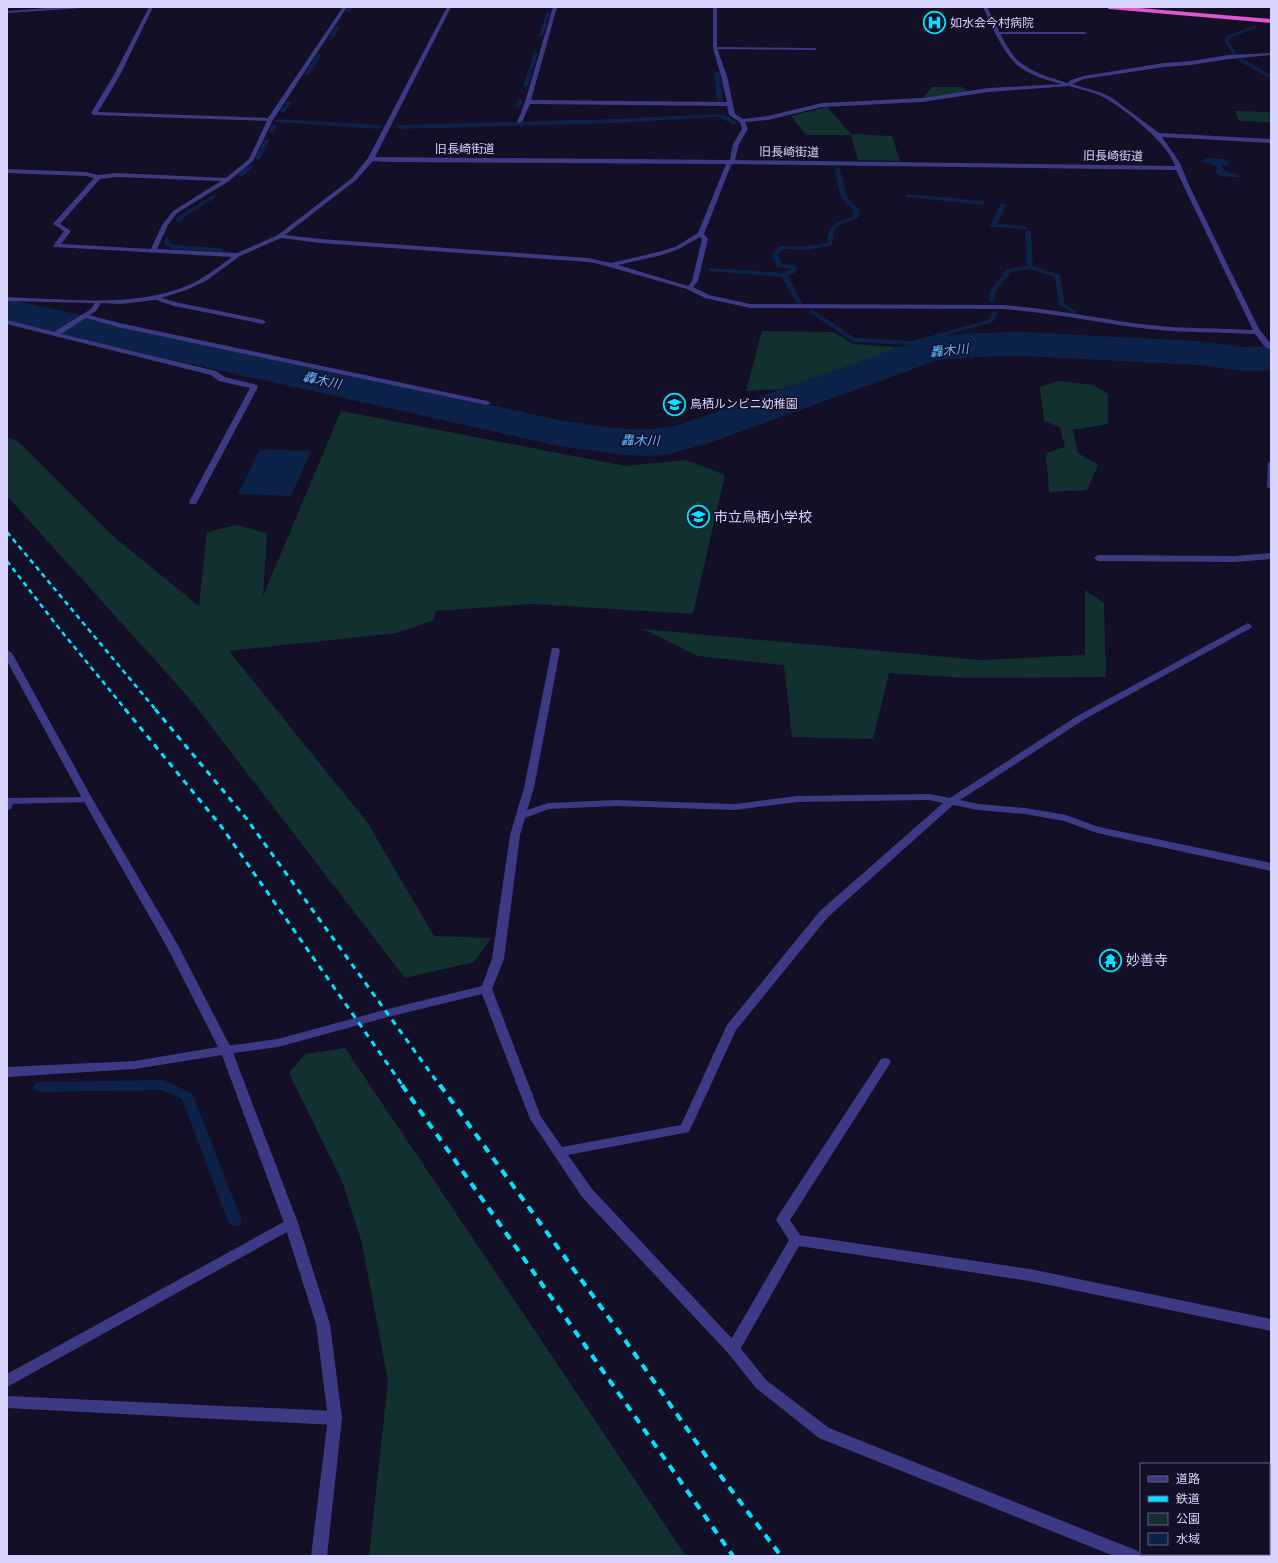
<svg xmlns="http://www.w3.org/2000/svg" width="1278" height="1563" font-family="Cabin,'Noto Sans JP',sans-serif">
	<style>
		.green { fill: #12302f }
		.water { fill: #0c2248 }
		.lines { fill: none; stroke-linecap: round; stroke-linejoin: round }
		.stream { fill: #0c2248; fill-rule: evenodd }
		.river { fill: #0c2248; fill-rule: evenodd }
		.service { fill: #3d3a85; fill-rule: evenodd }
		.minor { fill: #3d3a85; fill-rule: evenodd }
		.tertiary { fill: #3d3a85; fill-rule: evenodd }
		.trunk { fill: #e055d1; fill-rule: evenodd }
		.rail-far2 { stroke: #00e5ff; stroke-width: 2.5; stroke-dasharray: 5 4; stroke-linecap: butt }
		.rail-far1 { stroke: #00e5ff; stroke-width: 3; stroke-dasharray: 6 5.5; stroke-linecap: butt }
		.rail { stroke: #00e5ff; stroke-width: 4; stroke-dasharray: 8 7; stroke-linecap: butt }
		.labels { text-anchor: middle; stroke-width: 3; stroke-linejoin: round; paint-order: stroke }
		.far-poi-label { font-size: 12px; fill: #d9d4ff; stroke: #130f26; text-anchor: start }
		.far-street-label { font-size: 12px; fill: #d9d4ff; stroke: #130f26 }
		.far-water-label { font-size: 13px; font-style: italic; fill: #62b6ff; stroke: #130f26 }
		.poi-label { font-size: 14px; fill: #d9d4ff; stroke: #130f26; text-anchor: start }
	</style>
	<rect width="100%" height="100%" fill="#130f26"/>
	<!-- green -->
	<path class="green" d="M932 87H962L967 91 923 98Z
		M827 107 851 134 892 136 900 161 858 160 851 135H806L791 116Z
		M1235 111 1271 112V122L1239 121Z
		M762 331 834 332 853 344 900 347 785 389 746 391Z
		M1057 381 1093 385 1108 394V424L1073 430 1078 453 1098 465 1087 490 1049 492 1046 453 1065 447 1060 428 1044 420 1040 387Z
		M341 411 625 466 686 460 725 475 693 614 531 604 435 611 434 620 397 633 229 651 367 822 434 936 491 938 474 962 405 978 190 699 7 496V437L19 442 114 537 199 606 207 532 236 525 267 533 263 596Z
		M1085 590 1104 603 1106 677 967 678 889 673 873 739 792 737 784 665 697 656 643 629 980 660 1085 655Z
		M345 1048 686 1556H369L388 1381 362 1243 342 1181 289 1073 305 1054Z"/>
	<!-- water -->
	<path class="water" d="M1208 158 1224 159 1229 163 1227 165 1222 166C1225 174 1235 172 1242 176 1234 178 1221 177 1214 173L1217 170 1216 166 1206 163 1202 160Z
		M260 449 311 451 291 496 238 494Z"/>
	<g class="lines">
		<!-- stream -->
		<path class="stream" d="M349 7H354L349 12H345Z
			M1268 11H1271V13H1268Z
			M548 12 550 13 543 36 539 37 546 13Z
			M336 26 340 27 332 40H328Z
			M1254 26 1258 27 1230 38 1229 42 1237 54 1233 55 1225 42 1226 36Z
			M534 51 538 52 528 86 523 87Z
			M318 54 322 55 309 75H305L304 74Z
			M1241 58 1271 75V79L1239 61 1238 60Z
			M717 71 720 73 723 100 720 102 717 100 714 73Z
			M520 98 523 100 520 107 515 108 517 100Z
			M287 101 292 102 285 112H281L280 111Z
			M713 114 725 115 738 123 735 125C728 123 724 118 717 117L615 123 399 129 396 127 399 125 615 119Z
			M277 119 379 125 382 127 379 129 275 122 274 121Z
			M274 124 277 126 274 132 269 133 271 126Z
			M265 139 270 140 260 159H256L255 158Z
			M249 165 254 166 243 176H239V174Z
			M837 167 840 169 847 197 860 211 858 218 839 225 834 231 832 245 807 250 783 249 778 255 782 264 794 265 797 267 796 272 788 276 802 303 801 304H797L782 277 709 271V269L711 268 783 273 791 269 777 267 772 255 779 246H807L827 243C829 223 835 223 852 217L854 211 841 198 834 169Z
			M908 194 983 201 986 203 983 205 906 197V195Z
			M213 195 218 196 187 215 180 222H176V220L183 213Z
			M1003 203 1006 205 997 224 1024 226 1027 228 1026 229 991 227 990 226 1000 205Z
			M1028 230 1031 232 1033 266 1060 275 1065 304 1076 311V313H1072L1059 305 1055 277 1030 269 1011 272 996 291 994 303 989 302 990 291 1007 269 1027 266 1025 232Z
			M165 238H169L170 243 174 245 221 248 224 250 221 252 173 249 165 245Z
			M809 310H813L855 338 912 341 988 320 993 311 998 312 993 322 912 345 853 342 809 312Z
			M164 1080 191 1093 193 1096 242 1221 240 1225 235 1226 230 1225 228 1221 182 1099 163 1090 39 1092 35 1090 33 1087 35 1084 39 1082Z"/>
		<!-- river -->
		<path class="river" d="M7 299 559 420C600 426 641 435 682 424L918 341 932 337 979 333 1022 332 1198 341 1243 347 1271 346V370L1243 371 1198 365 1022 356 979 357 938 360 712 442 670 454 648 456 622 455 559 446 7 323Z"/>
		<!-- service -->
		<path class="service" d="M997 32H1085L1087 33 1085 34H999Z
			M713 47 815 48 817 49 815 50 715 49Z
			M155 296 175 302 263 320 266 322 263 324 174 306 153 299 152 298Z
			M85 314 119 323 487 401 491 403 487 405 118 327 83 317 82 316Z
			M1271 553V559L1235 562 1098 561 1094 558 1098 555 1235 556Z
			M7 798 13 799 14 801 11 809 7 810Z
			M885 1058 889 1059 891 1062 889 1065 790 1220 800 1235 1030 1269 1271 1319V1331L1030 1281 799 1246 738 1353 733 1355 728 1353 726 1349 728 1345 789 1240 776 1220 778 1216 881 1059Z"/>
		<!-- minor -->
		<path class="minor" d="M62 7H85L83 8 7 13V11Z
			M149 7H153L120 75 98 112 268 118 343 7H347L273 120 253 161 229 181 177 213 168 225 157 249 237 253 278 235 352 178 368 158 447 7H451L375 157 730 160 733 144 742 129 740 122 729 115 727 106 530 104 522 122 517 123 525 102 553 7H557L531 100 727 102 721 76 713 48V7H717V48L727 76 735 114 743 119 768 116 822 103 922 98 988 88 1062 84C1047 80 1028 75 1016 64 1001 49 992 26 983 7H987C996 23 1007 53 1021 63 1035 74 1052 78 1068 83L1071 80 1084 76 1164 63 1191 61 1229 55 1271 53V55L1229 59 1191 65 1164 67 1084 79 1072 84 1102 93 1112 98 1159 133 1271 139V143L1162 137 1180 163 1189 185 1231 272 1259 329 1271 344V350L1264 346 1255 334C1220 332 1184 333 1149 329 1099 323 1051 312 1001 309L750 308 705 298 687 289 599 264 588 262 320 243 281 238 240 256 206 281 186 290 155 300 121 304 101 303 96 311 61 334 216 371 225 377 257 385 258 387 197 502 196 504H190L189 502 250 388 219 381 211 375 7 324V320L54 332 91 309 95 303 7 301V297C66 299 150 310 202 278 212 272 222 264 232 257L54 247 53 246 64 231 53 224 94 178 86 176 7 173V169L86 172 98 175 116 173 226 178 249 159 267 121 94 115 91 113 114 75ZM1069 86C1079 89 1089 91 1099 95 1119 104 1170 144 1175 166L735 160 739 144 748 129 745 122 768 120 822 107 922 102 988 92ZM373 161 390 162 726 164 698 233 675 247 658 252 611 263 588 258 320 239 285 235 356 180ZM734 164 1176 170 1253 330C1218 328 1183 329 1149 325 1100 319 1051 308 1001 305L750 304 709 295 693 287 698 281 708 239 704 234 731 165ZM116 177 221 181 173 211 162 225 151 249 61 244 71 231 60 224 100 179ZM700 237 702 239 692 281 688 286 618 265 662 255 679 249Z
			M1268 462H1271V489L1267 487Z
			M1248 623 1252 626 1251 628 1085 719 960 800 978 804 1025 808 1066 815 1099 827 1271 863V871L1097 833 1064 821 1025 814 978 810 953 805 828 917 736 1030 689 1132 568 1155 592 1189 738 1345 766 1380 829 1428 1138 1551 1141 1556H1114L819 1438 756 1388 728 1353 582 1197 530 1119 482 994 388 1017 278 1047 226 1054 222 1053 220 1050 222 1047 226 1046 278 1039 388 1009 482 986 492 959 510 835 524 788 552 648H558L560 650 534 788 527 810 548 803 616 800 735 804 797 796 929 794 950 798 1079 715ZM929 800 943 803 820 911 727 1025 681 1125 562 1147 541 1117 492 989 504 959 520 835 525 818 549 809 616 806 735 810 797 802Z
			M88 797 92 798 93 800 92 802 7 804V798Z
			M291 1218 296 1219 298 1223 296 1227 7 1387V1374Z
			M7 1396 335 1411 340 1413 342 1418 340 1423 335 1425 7 1408Z"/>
		<!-- tertiary -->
		<path class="tertiary" d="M7 650 12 653 93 800 179 947 232 1050 298 1223 330 1324 342 1418 327 1556H311L328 1418 316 1324 284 1223 222 1055 135 1069 7 1077V1067L135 1061 218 1047 167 947 83 800 7 661Z"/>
		<!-- trunk -->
		<path class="trunk" d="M1106 7H1127L1271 19V23L1109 9Z"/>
		<!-- rail-far2 -->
		<path class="rail-far2" d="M7 532 156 710
			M7 561 58 627 126 710"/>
		<!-- rail-far1 -->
		<path class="rail-far1" d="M125 709 221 826 403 1086
			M155 709 246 818 440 1086"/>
		<!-- rail -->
		<path class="rail" d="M402 1085 733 1556
			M440 1085 625 1340 711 1463 781 1556"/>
	</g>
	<!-- icons -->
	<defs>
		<symbol id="hospital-ring" viewBox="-11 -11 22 22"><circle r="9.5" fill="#130f26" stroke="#00e5ff" stroke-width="1.5"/><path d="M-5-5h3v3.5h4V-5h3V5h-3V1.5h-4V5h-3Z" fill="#00e5ff"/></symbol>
		<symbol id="school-ring" viewBox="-11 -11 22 22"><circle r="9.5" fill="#130f26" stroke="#00e5ff" stroke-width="1.5"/><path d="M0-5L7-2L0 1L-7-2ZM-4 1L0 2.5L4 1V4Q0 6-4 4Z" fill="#00e5ff"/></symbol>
		<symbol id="temple-ring" viewBox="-11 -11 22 22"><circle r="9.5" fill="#130f26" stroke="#00e5ff" stroke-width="1.5"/><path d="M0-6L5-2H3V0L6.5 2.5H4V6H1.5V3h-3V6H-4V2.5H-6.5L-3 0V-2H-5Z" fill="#00e5ff"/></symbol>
	</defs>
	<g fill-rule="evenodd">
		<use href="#hospital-ring" x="922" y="10" width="25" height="25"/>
		<use href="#school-ring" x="662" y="392" width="25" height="25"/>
		<use href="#school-ring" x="686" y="504" width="25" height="25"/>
		<use href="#temple-ring" x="1098" y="948" width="25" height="25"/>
	</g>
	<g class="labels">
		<!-- far-poi labels -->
		<g class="far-poi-label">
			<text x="950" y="27">如水会今村病院</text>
			<text x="690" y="408">鳥栖ルンビニ幼稚園</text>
		</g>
		<!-- far-street labels -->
		<g class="far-street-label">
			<text x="465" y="153">旧長崎街道</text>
			<text transform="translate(789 152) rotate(1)" y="4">旧長崎街道</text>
			<text transform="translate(1113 156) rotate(1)" y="4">旧長崎街道</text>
		</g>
		<!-- far-water labels -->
		<g class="far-water-label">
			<text transform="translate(949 350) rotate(-6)" y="5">轟木川</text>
			<text transform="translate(322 380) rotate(12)" y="5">轟木川</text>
			<text transform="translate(640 440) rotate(1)" y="5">轟木川</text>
		</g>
		<!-- poi labels -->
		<g class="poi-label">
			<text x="714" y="522">市立鳥栖小学校</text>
			<text x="1126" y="965">妙善寺</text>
		</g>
	</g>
	<!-- border -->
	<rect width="1278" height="1563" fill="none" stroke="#d9d4ff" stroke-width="16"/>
	<!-- legend -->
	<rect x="1140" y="1463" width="130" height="92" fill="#130f26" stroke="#625e7d"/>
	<rect x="1148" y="1476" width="20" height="6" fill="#3d3a85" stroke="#625e7d"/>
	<text x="1176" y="1483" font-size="12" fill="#d9d4ff">道路</text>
	<rect x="1148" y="1496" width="20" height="6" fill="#00e5ff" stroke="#625e7d"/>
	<text x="1176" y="1503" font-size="12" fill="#d9d4ff">鉄道</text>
	<rect x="1148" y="1513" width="20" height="12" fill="#12302f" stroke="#625e7d"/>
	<text x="1176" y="1523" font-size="12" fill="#d9d4ff">公園</text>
	<rect x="1148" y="1533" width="20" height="12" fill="#0c2248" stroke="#625e7d"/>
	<text x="1176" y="1543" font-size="12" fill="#d9d4ff">水域</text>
</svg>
